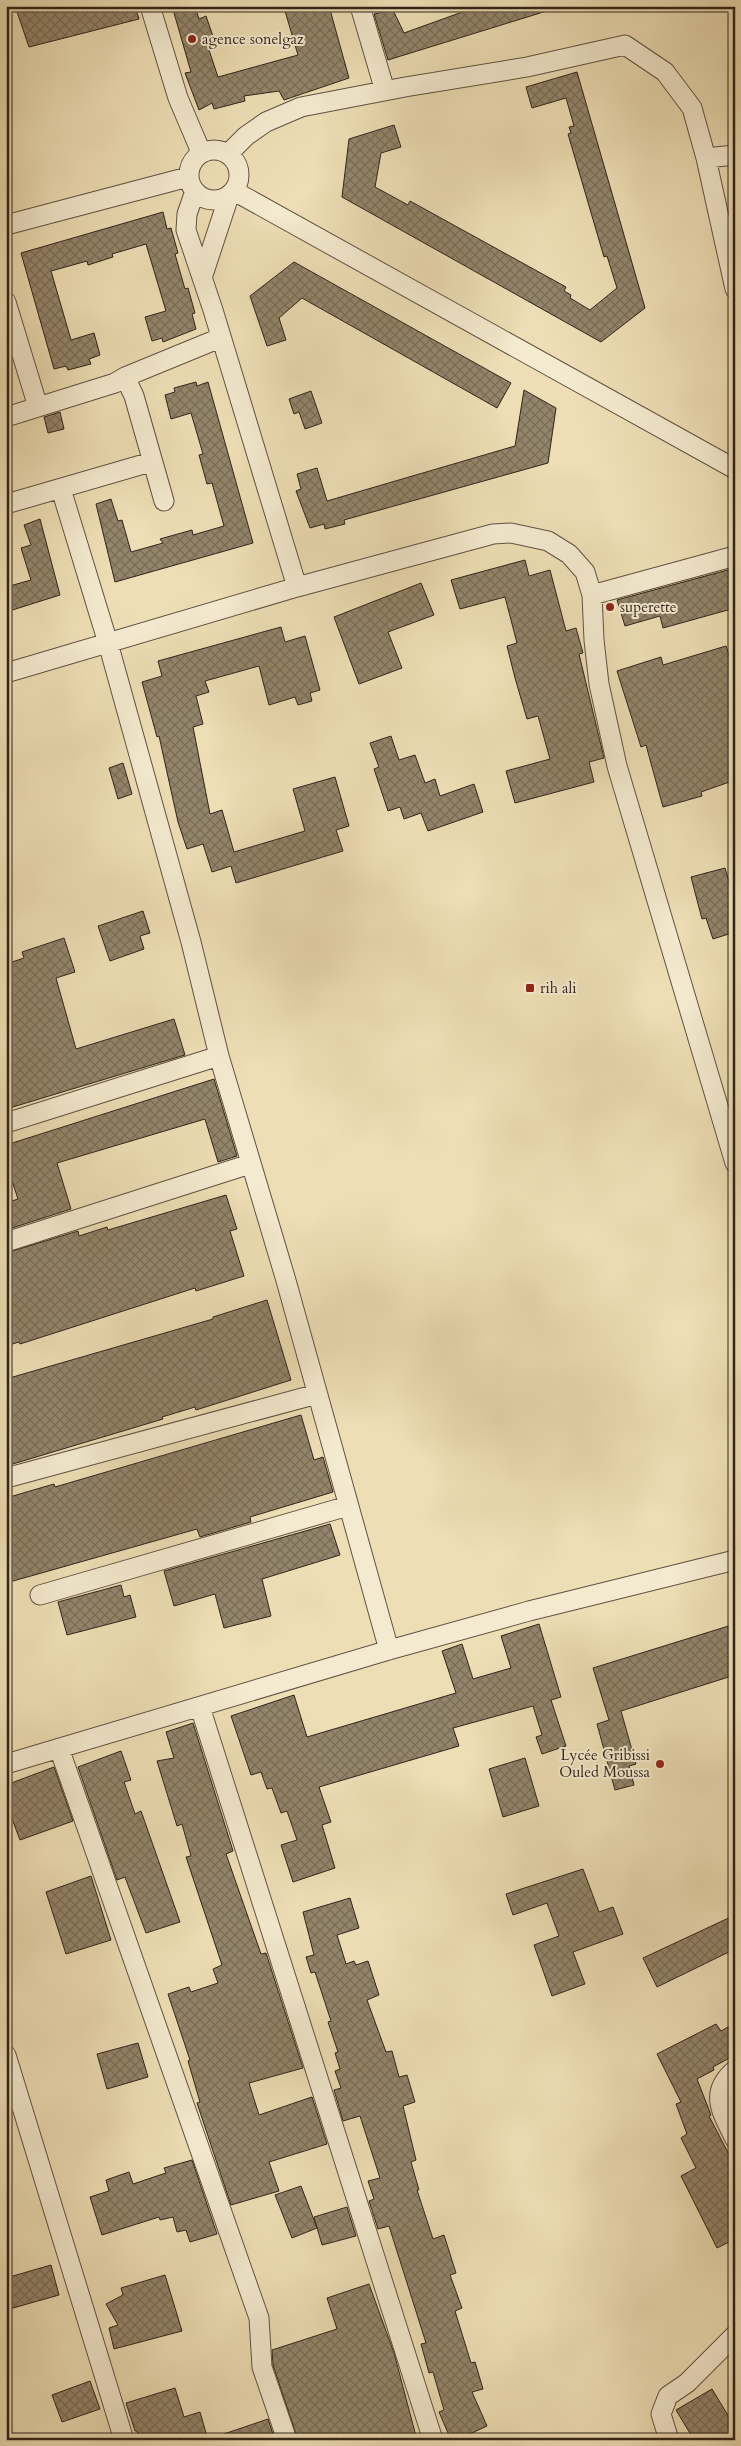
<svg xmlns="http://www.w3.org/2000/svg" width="741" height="2446" font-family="Cardo,serif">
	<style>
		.building { fill: url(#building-cross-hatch); stroke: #31241a }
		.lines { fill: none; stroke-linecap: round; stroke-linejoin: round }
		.minor-casing { stroke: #605241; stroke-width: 21 }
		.minor { stroke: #f4eacf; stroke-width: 19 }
		.poi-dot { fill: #8f2418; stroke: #f4eacf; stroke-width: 2 }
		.labels { text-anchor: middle; stroke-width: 4; stroke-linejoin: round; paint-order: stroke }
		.poi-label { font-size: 15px; fill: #31241a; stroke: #f4eacf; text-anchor: start }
	</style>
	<defs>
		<pattern id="building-cross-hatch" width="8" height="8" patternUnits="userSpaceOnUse" patternTransform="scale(1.25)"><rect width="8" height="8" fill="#93856b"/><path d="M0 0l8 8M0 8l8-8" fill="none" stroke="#796d57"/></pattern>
	</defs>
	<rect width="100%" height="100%" fill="#eedeb5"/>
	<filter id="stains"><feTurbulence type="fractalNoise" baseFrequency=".004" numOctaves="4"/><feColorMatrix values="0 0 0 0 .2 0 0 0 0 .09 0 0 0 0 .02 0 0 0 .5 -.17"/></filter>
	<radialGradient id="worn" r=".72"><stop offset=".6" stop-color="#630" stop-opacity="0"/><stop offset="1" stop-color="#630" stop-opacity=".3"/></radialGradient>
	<!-- building -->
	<path class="building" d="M15 6H135L139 19 29 47Z
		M172 6H195L199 19 206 16 216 45 208 47 218 77 298 55 285 11 297 6H329L349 78 284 100 279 91 244 96 245 101 214 109 212 103 199 110 185 73 191 72Z
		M479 6H550V10L388 60 374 14 393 10 404 33Z
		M577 72 645 308 601 342 342 197 349 139 394 125 401 147 381 153 375 187 408 205 410 201 566 287 564 291 571 295 570 298 590 310 617 288 607 256 604 257 568 134 571 133 569 127 574 126 566 98 532 108 526 87Z
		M163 212 167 229 171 228 178 253 175 254 185 289 188 288 195 313 192 314 196 329 163 342 162 338 152 341 145 317 166 311 146 244 112 254 113 257 88 265 87 261 51 271 71 340 94 333 100 355 89 359 91 364 68 370 66 366 54 369 21 253Z
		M294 262 511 383 497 408 302 298 279 318 286 340 267 346 250 296Z
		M196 382 197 386 208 382 253 543 115 582 96 504 111 499 118 521 122 520 131 552 163 543 160 539 192 530 193 535 224 526 212 483 207 484 199 455 203 454 191 413 171 419 165 395 175 392 174 388Z
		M524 390 556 408 548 463 344 520 345 524 325 529 324 524 310 528 296 491 301 489 297 474 317 468 327 501 515 446Z
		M311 391 322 423 305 429 299 412 294 414 289 399Z
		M60 412 64 429 48 433 44 417Z
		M40 519 60 595 6 612V587L31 580 21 548 31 545 24 525Z
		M525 560 529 576 550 570 566 631 576 628 583 653 579 654 604 758 589 762 594 782 515 803 506 771 550 759 538 716 527 719 515 678 507 646 517 643 505 597 460 609 451 580Z
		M735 568V608L663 628 660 616 625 626 617 600Z
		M421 583 434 615 388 632 402 668 359 684 334 617Z
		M281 627 285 642 305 636 320 690 310 693 312 701 298 705 295 697 269 705 259 666 205 681 209 692 196 696 203 724 193 727 210 814 222 810 234 852 305 831 293 789 335 777 349 826 336 830 343 851 236 883 231 866 212 872 203 844 187 849 178 822 159 736 157 737 142 682 162 676 158 661Z
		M726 646 735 674V780L701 792 702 796 663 807 646 745 641 747 617 671 661 657 663 665Z
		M391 736 399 760 415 755 425 783 435 779 440 796 474 784 483 812 428 831 421 813 404 819 400 807 388 811 374 769 379 767 370 743Z
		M123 763 132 794 118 799 109 768Z
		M725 868 735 902V932L713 939 706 918 702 919 691 877Z
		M143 911 150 933 140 936 144 949 110 961 98 926Z
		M64 938 75 972 56 978 76 1049 174 1019 185 1055 6 1109V964L24 958 22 952Z
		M214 1079 237 1156 218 1162 205 1119 57 1163 71 1209 6 1230V1203L18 1199 6 1163V1145Z
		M226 1195 237 1229 230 1231 244 1276 196 1291 195 1288 20 1344 19 1342 6 1346V1253L78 1231 79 1236 107 1227 108 1230Z
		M267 1300 291 1380 196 1410 195 1407 162 1417 163 1419 6 1466V1379L213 1319V1317Z
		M301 1415 314 1460 323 1457 333 1492 250 1517 251 1522 200 1537 197 1529 6 1583V1498L54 1484 55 1487Z
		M330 1524 340 1555 262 1579 271 1616 224 1628 215 1594 174 1606 164 1571Z
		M121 1585 124 1597 130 1595 136 1617 67 1635 58 1602Z
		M539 1624 561 1697 551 1700 566 1746 542 1754 536 1737 542 1735 533 1706 453 1728 459 1746 319 1787 331 1822 322 1825 335 1868 293 1882 281 1845 297 1840 287 1811 281 1813 272 1788 267 1789 261 1772 251 1775 231 1716 294 1695 307 1737 368 1719 456 1693 442 1651 462 1644 473 1679 511 1668 501 1636Z
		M735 1624V1675L621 1711 636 1764 629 1766 634 1785 615 1790 597 1724 609 1720 593 1668Z
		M193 1723 233 1851 226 1854 261 1954 266 1953 303 2068 249 2083 259 2115 312 2097 327 2144 269 2162 279 2191 231 2205 197 2103 200 2102 188 2061 190 2060 168 1994 189 1987 191 1992 218 1983 213 1969 222 1965 186 1857 191 1856 182 1824 177 1826 157 1761 174 1758 166 1732Z
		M121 1751 131 1780 124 1782 135 1814 141 1811 180 1922 146 1933 125 1877 117 1880 78 1767Z
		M525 1758 539 1806 503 1817 489 1769Z
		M54 1767 73 1821 20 1840 6 1803V1785Z
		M583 1869 599 1912 613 1907 623 1934 573 1952 585 1984 552 1996 534 1945 559 1936 547 1903 513 1915 506 1894Z
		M91 1876 111 1940 66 1954 46 1892Z
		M350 1898 359 1928 337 1935 346 1964 354 1961 356 1965 368 1961 379 1995 367 2000 386 2052 392 2051 399 2077 407 2075 415 2102 403 2106 416 2160 411 2162 419 2190H417L433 2239 444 2235 456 2273 450 2275 462 2308 455 2311 471 2363 475 2362 483 2389 472 2392 487 2426 457 2440H451L439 2412 444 2410 433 2372 429 2373 421 2344 426 2343 389 2226 378 2229 369 2201 374 2199 368 2181 380 2178 360 2116 343 2121 334 2090 341 2088 335 2071 340 2069 335 2053 338 2052 328 2022 331 2021 315 1972 311 1973 306 1957 314 1955 303 1912Z
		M735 1915V1949L657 1987 643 1958Z
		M735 2023V2055L713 2067 714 2070 697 2079 711 2115 709 2116 735 2166V2239L717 2248 681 2176 696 2168 681 2138 687 2134 676 2104 681 2102 657 2054 716 2024 721 2031Z
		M138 2043 148 2077 107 2089 97 2054Z
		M192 2160 217 2234 190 2242 186 2230 177 2232 173 2217 160 2220 159 2217 102 2235 90 2197 109 2191 106 2180 129 2172 133 2184 166 2173 164 2168Z
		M301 2186 317 2228 292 2238 275 2195Z
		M347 2207 356 2236 322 2245 314 2217Z
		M51 2265 59 2295 6 2310V2278Z
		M165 2275 182 2331 114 2349 109 2328 118 2325 106 2304 123 2295 121 2288Z
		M369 2284 394 2353 417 2440H298L273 2365 272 2350 337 2329 327 2298Z
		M90 2381 100 2409 62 2422 52 2395Z
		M175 2388 184 2417 200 2412 208 2440H140L137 2431H135L126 2403Z
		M712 2389 735 2427V2440H694L676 2410Z
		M268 2419 275 2440H215V2437Z"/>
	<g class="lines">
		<defs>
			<path id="minor" d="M150 6 178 98 201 152
				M360 6 385 91
				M189 175a25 25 0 1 1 50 0a25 25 0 1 1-50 0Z
				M228 154 246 136 266 122 301 107 405 87 527 67 625 45 665 72 692 108 706 158 735 289
				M706 158 735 155
				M195 191 187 214 186 230 213 310 297 587
				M234 191 735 469
				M6 225 188 177
				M202 278 229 196
				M6 302 38 407
				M125 377 220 338
				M6 417 115 383 125 377 134 396 164 501
				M61 489 108 643 191 942 219 1056 285 1277 389 1650
				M6 504 151 462
				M592 595 735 556
				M6 673 297 587 493 534 511 533 548 541 569 554 585 572 592 595 594 640 599 684 617 766 735 1163
				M6 1123 219 1056
				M6 1242 250 1164
				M6 1478 317 1394
				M40 1595 348 1506
				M200 1707 433 2440
				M59 1748 259 2318 262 2367 287 2440
				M6 1764 389 1650 529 1611 735 1560
				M6 2055 124 2440
				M735 2070C708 2093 722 2112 735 2139
				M669 2440 661 2414 668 2396 687 2383 735 2335"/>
		</defs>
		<!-- minor casing -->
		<use href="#minor" class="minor-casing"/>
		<!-- minor -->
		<use href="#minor" class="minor"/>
	</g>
	<!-- markers -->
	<g class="poi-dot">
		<circle cx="192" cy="39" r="5"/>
		<circle cx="610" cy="607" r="5"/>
		<rect x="525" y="983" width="10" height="10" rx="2.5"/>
		<circle cx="660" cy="1764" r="5"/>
	</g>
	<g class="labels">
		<!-- poi labels -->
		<g class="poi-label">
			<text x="202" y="44">agence sonelgaz</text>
			<text x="620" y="612">superette</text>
			<text x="540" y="993">rih ali</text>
			<text x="650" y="1760" text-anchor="end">Lycée Gribissi<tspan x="650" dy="17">Ouled Moussa</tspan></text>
		</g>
	</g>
	<!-- margin -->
	<rect width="741" height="2446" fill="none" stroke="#eedeb5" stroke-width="25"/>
	<rect x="8" y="8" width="726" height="2431" fill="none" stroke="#31241a" stroke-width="2.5"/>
	<rect x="12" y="12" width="716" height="2421" fill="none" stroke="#31241a"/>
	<rect width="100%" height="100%" filter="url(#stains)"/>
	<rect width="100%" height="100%" fill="url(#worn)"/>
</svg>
